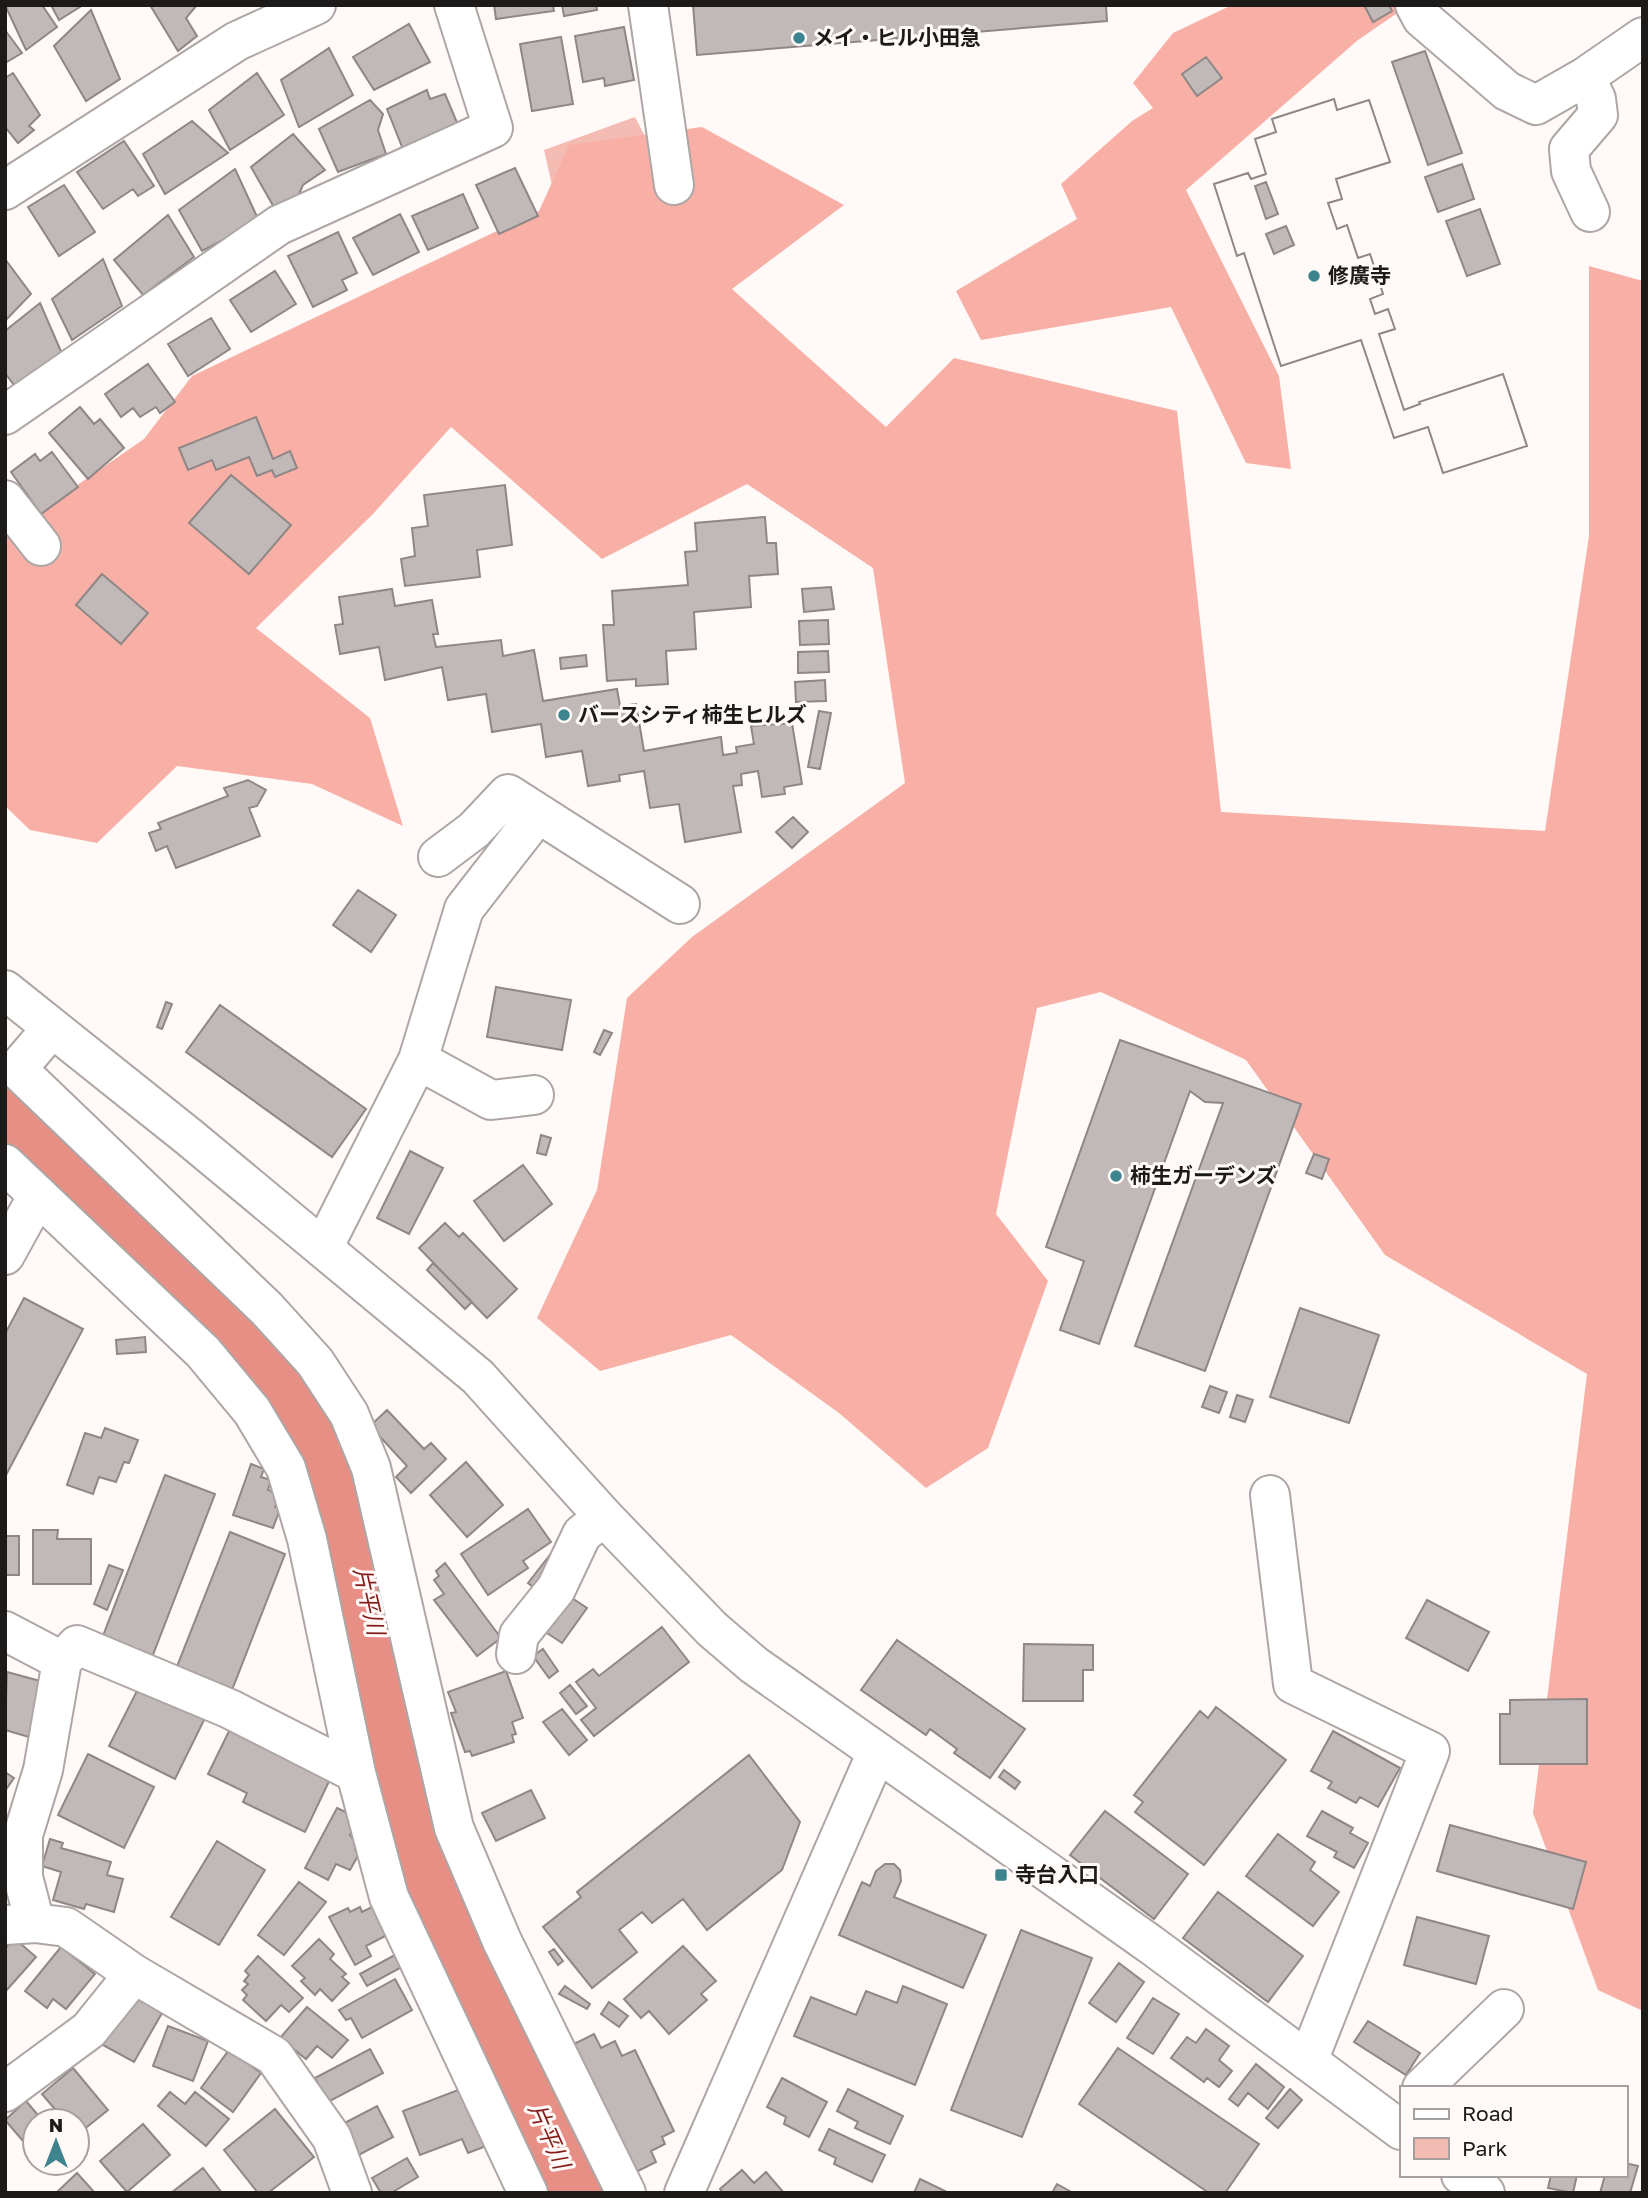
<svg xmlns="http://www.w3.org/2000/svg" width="1648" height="2198" font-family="'Golos Text','Noto Sans JP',sans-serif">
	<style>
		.green { fill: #f4bbb3 }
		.forest { fill: #f8b0a6 }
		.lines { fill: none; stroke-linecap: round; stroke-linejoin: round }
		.river { stroke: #e78f85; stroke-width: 75 }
		.building { fill: #c1b9b8; stroke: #8e8786; stroke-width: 2; fill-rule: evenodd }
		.minor-casing { stroke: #ada6a5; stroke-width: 42 }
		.major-casing { stroke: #ada6a5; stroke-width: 42 }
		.minor { stroke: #fff; stroke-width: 38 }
		.major { stroke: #fff; stroke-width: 38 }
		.poi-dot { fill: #3e848e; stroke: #fff9f8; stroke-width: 2.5 }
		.labels { text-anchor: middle; stroke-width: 6; stroke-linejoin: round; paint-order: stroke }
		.poi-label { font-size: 21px; font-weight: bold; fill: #1d1a1a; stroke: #fff9f8; text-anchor: start }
		.water-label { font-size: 23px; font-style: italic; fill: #841d1a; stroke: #fff9f8 }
	</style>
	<rect width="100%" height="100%" fill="#fff9f8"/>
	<!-- green -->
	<path class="green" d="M635 117 668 181 560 221 544 150Z"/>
	<!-- forest -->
	<path class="forest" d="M1232 5H1409L1358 40 1186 190 1279 376 1291 469 1246 463 1171 307 981 340 956 291 1077 219 1061 184 1132 121 1153 108 1133 83 1173 33Z
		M702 127 844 205 732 289 886 427 954 358 1177 411 1221 812 1545 831 1589 536V266L1643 281V2011L1598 1990 1533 1813 1587 1374 1385 1255 1246 1060 1101 992 1037 1008 996 1214 1048 1281 988 1448 926 1488 839 1413 731 1335 600 1371 537 1318 597 1190 627 998 692 937 905 783 873 568 747 484 602 559 451 427 373 514 256 628 370 718 403 826 312 784 177 766 97 843 30 830 5 806V535L144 439 192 376 539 211 569 145Z"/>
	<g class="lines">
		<!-- river -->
		<path class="river" d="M5 1107 140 1241 238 1327 298 1395 350 1515 423 1846 574 2193"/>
	</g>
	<!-- building -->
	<path class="building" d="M5 5H42L57 27 26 50Z
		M51 5H83L59 20Z
		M150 5H197L186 18 197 36 178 51Z
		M494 5H553L554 11 496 19Z
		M562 5H596L597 10 564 16Z
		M693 5H1106L1107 21 697 55Z
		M1364 5H1389L1392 11 1373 22Z
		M91 10 120 79 86 101 54 46Z
		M409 24 430 62 374 90 353 57Z
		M624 27 634 80 605 86 604 78 583 82 575 36Z
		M5 30 22 53 5 63Z
		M561 37 573 104 532 111 520 44Z
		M329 48 353 95 299 127 281 80Z
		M1425 51 1462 153 1428 165 1392 62Z
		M1206 57 1222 78 1197 96 1182 74Z
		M13 73 40 115 29 126 34 130 18 143 5 127V78Z
		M257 73 284 115 230 150 209 110Z
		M427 90 430 99 445 94 461 132 406 157 387 109Z
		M1334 99 1337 110 1369 100 1390 162 1336 179 1342 199 1328 203 1337 229 1347 225 1358 258 1370 254 1383 294 1370 299 1375 314 1388 309 1395 329 1379 334 1404 410 1420 404 1419 402 1503 374 1527 446 1443 473 1428 427 1394 438 1361 340 1281 366 1244 253 1237 256 1214 184 1248 173 1251 179 1266 174 1255 139 1276 132 1272 119ZM1266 182 1278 214 1266 219 1255 186ZM1286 226 1294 245 1274 254 1266 234Z
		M1334 99 1337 110 1369 100 1390 162 1336 179 1342 199 1328 203 1337 229 1347 225 1358 258 1370 254 1383 294 1370 299 1375 314 1388 309 1395 329 1379 334 1404 410 1420 404 1419 402 1503 374 1527 446 1443 473 1428 427 1394 438 1361 340 1281 366 1244 253 1237 256 1214 184 1248 173 1251 179 1266 174 1255 139 1276 132 1272 119Z
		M370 100 383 114 378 130 386 154 338 172 319 129Z
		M192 121 228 153 165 194 143 154Z
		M293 134 325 170 303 185 299 194 275 209 251 167Z
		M124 141 154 186 138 196 133 189 103 209 77 172Z
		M1462 164 1474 199 1438 212 1425 177Z
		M515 168 538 216 499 234 476 185Z
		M235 169 259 221 202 251 179 210Z
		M64 185 95 232 59 256 28 207Z
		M463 194 478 228 428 250 412 216Z
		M1480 209 1500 264 1467 276 1446 221Z
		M400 214 419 252 373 275 353 238Z
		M168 215 194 257 143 295 114 260Z
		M338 232 357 273 342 280 347 290 313 307 288 256Z
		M5 259 31 294 5 321Z
		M103 259 122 306 72 340 52 299Z
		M275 271 296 304 251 332 230 300Z
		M40 303 63 356 17 389 5 373V331Z
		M211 318 230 349 188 376 168 344Z
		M148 364 175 402 160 413 156 407 140 417 133 408 121 417 105 394Z
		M80 407 94 424 100 419 124 448 88 479 49 433Z
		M256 417 273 459 290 451 297 468 275 477 272 470 257 476 249 457 216 470 212 460 188 470 179 448Z
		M52 452 78 487 41 514 11 472 35 454 40 461Z
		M231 475 291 525 249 574 189 523Z
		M505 485 512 545 477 550 480 577 405 586 401 559 415 556 412 528 428 526 424 495Z
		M765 517 767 543H776L778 574 749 576 751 607 694 612 696 649 666 651 668 684 636 686V679L607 681 603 625H614L612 591 688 585 685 552 697 551 695 523Z
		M102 574 148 613 121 644 76 605Z
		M831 587 834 609 804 612 802 589Z
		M392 589 395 606 432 600 438 634H433L436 647 501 640 503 656 534 650 543 701 617 689 620 706 636 704 644 751 721 737 723 755 737 753 736 747 754 744 751 726 792 723 802 784 784 787 785 794 762 797 758 771 741 774 742 785 733 786 741 832 685 842 679 804 650 808 644 771 619 775 620 781 588 786 582 751 546 757 541 724 492 732 486 694 448 700 442 667 385 680 379 647 340 654 335 625 343 624 339 597Z
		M828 620 829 644 800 645 799 621Z
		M828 651 829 672 798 673V652Z
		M586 655 587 666 561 669 560 658Z
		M825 680 826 701 796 702 795 682Z
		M819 711 831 713 820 769 808 767Z
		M248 780 266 790 257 806 249 808 260 836 176 868 167 846 156 851 149 833 161 829 158 823 228 796 224 788Z
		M793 817 808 832 792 848 776 832Z
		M358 890 396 915 371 952 333 925Z
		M496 987 571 1000 562 1050 487 1037Z
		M166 1002 172 1004 162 1029 157 1027Z
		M220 1005 366 1109 332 1157 186 1052Z
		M604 1030 612 1033 600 1055 594 1052Z
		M1120 1040 1301 1104 1205 1371 1135 1346 1223 1103 1205 1102 1190 1091 1099 1344 1060 1330 1084 1261 1046 1247Z
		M541 1135 551 1138 546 1155 537 1153Z
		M410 1151 443 1168 409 1234 377 1218Z
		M1314 1154 1329 1159 1322 1179 1306 1173Z
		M523 1165 552 1204 504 1241 474 1201Z
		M445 1223 459 1237 463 1233 517 1289 487 1318 419 1248Z
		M433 1263 472 1302 465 1309 427 1270Z
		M24 1298 83 1329 5 1477V1334Z
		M1300 1308 1379 1335 1349 1423 1270 1397Z
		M145 1337 146 1352 117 1354 116 1340Z
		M1210 1386 1227 1392 1219 1413 1202 1407Z
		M1237 1395 1253 1400 1245 1422 1230 1417Z
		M387 1410 424 1449 431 1443 446 1459 411 1493 396 1477 407 1466 370 1426Z
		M105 1428 138 1440 129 1463 124 1462 116 1482 99 1477 93 1494 67 1485 85 1433 101 1438Z
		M466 1462 503 1505 467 1537 430 1495Z
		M251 1464 264 1469 261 1477 271 1480 268 1490 279 1494 275 1507 280 1509 273 1528 233 1515Z
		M165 1475 215 1494 151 1660 101 1641Z
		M528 1509 551 1542 523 1561 528 1568 488 1595 461 1554Z
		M33 1530H58L57 1539H91V1584H33Z
		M230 1532 285 1554 232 1690 176 1669Z
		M5 1536H19V1575H5Z
		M556 1547 542 1594 528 1583Z
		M445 1563 501 1638 477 1656 434 1600 444 1594 434 1580 439 1576 436 1571Z
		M109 1565 123 1570 107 1610 94 1604Z
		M569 1596 587 1608 562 1643 544 1631Z
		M1427 1600 1489 1632 1468 1671 1406 1638Z
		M662 1627 689 1662 594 1736 581 1720 596 1708 576 1682 593 1669 599 1676Z
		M897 1640 1025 1729 990 1778 954 1753 957 1749 930 1729 926 1735 861 1690Z
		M1024 1644 1093 1645V1670H1083V1701H1023Z
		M543 1649 558 1671 549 1678 533 1656Z
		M506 1671 523 1718 512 1722 516 1734 512 1735 514 1742 472 1756 470 1751 465 1752 451 1713 456 1712 448 1692Z
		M7 1672 44 1682 29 1737 5 1730Z
		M141 1683 206 1716 175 1779 109 1746Z
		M570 1685 587 1706 576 1714 560 1693Z
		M1587 1699V1764H1500V1714H1510V1700Z
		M1216 1707 1286 1760 1204 1865 1135 1812 1143 1802 1134 1795 1200 1711 1208 1718Z
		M562 1709 587 1740 569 1755 543 1722Z
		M231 1727 332 1775 305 1832 243 1802 247 1793 208 1774Z
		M1333 1731 1400 1768 1378 1807 1360 1797 1356 1803 1328 1788 1332 1782 1311 1771Z
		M88 1754 154 1787 124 1848 58 1815Z
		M749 1755 800 1822 782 1870 707 1930 683 1899 652 1923 642 1912 619 1930 637 1952 592 1988 543 1927 581 1897 577 1892Z
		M1004 1770 1020 1782 1015 1789 999 1777Z
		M5 1772 14 1778 5 1791Z
		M531 1790 545 1818 496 1841 482 1813Z
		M337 1808 352 1815 348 1822 354 1826 350 1835 357 1844 355 1850 360 1852 350 1870 336 1864 328 1880 305 1868Z
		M1105 1811 1188 1874 1154 1919 1070 1855Z
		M1322 1811 1353 1828 1350 1833 1368 1843 1354 1868 1334 1857 1337 1852 1307 1836Z
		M1450 1825 1586 1862 1573 1909 1437 1871Z
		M1278 1834 1315 1862 1310 1870 1339 1892 1313 1926 1246 1876Z
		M50 1839 63 1843 61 1848 111 1862 107 1875 123 1879 114 1912 86 1904 84 1909 53 1900 61 1872 42 1866Z
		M217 1841 265 1870 219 1945 171 1917Z
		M885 1864H894L900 1870 901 1881 894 1897 986 1935 963 1988 839 1935 862 1882 870 1886 876 1871Z
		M299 1882 326 1902 284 1955 258 1935Z
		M1218 1892 1303 1956 1268 2002 1183 1938Z
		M374 1906 389 1934 366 1946 371 1956 355 1965 329 1917 348 1908 350 1912 360 1907 362 1912Z
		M1417 1917 1489 1936 1476 1984 1404 1965Z
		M1021 1930 1092 1958 1022 2137 951 2110Z
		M14 1938 36 1957 5 1992V1949Z
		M319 1939 334 1954 330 1959 346 1974 342 1977 349 1983 332 2001 320 1989 315 1995 301 1981 305 1978 292 1966Z
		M683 1946 716 1981 701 1994 707 2000 669 2034 649 2011 641 2018 624 1999Z
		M61 1947 95 1974 66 2009 53 1999 47 2008 25 1991Z
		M554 1949 563 1961 558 1965 549 1952Z
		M402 1951 409 1963 367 1986 360 1974Z
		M258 1956 303 1998 289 2012 281 2005 266 2021 243 2000 247 1995 242 1990 248 1984 244 1981 249 1975 245 1971Z
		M1119 1963 1144 1982 1116 2022 1089 2003Z
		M395 1979 412 2010 362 2038 351 2018 346 2020 339 2010Z
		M565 1986 590 2004 587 2009 559 1994Z
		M903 1986 947 2004 915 2085 794 2036 811 1997 856 2015 866 1991 897 2003Z
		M131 1995 162 2013 134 2062 103 2045Z
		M1153 1998 1179 2014 1153 2054 1127 2038Z
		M609 2002 628 2016 619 2027 601 2014Z
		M307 2007 348 2040 332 2058 317 2046 306 2059 280 2038Z
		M1368 2021 1420 2053 1406 2075 1354 2042Z
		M168 2026 208 2041 193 2081 153 2066Z
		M1206 2029 1229 2046 1219 2060 1232 2071 1219 2087 1207 2078 1204 2082 1171 2058 1187 2037 1196 2043Z
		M594 2034 601 2048 615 2041 622 2056 635 2050 674 2131 662 2137 665 2144 651 2151 656 2162 634 2173 572 2045Z
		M1118 2048 1259 2144 1225 2193H1209L1079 2104Z
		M370 2049 383 2073 328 2102 315 2078Z
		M229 2050 261 2073 233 2112 201 2088Z
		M1256 2064 1284 2087 1268 2109 1248 2093 1238 2106 1229 2099Z
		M73 2068 108 2110 77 2135V2121H65L42 2094Z
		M782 2078 827 2102 809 2137 784 2124 786 2117 767 2107Z
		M466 2087 489 2145 468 2153 462 2139 420 2155 403 2111Z
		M848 2089 903 2116 890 2144 855 2128 858 2122 837 2111Z
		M1290 2089 1302 2100 1278 2128 1266 2118Z
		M170 2092 185 2104 195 2092 229 2119 206 2146 158 2106Z
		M26 2101 43 2121H35V2155L5 2120Z
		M377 2106 393 2137 353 2158 337 2127Z
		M275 2109 314 2157 268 2193H258L224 2150Z
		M143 2124 170 2155 127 2192 100 2161Z
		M829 2129 885 2155 872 2182 834 2164 836 2158 819 2150Z
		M407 2158 418 2177 391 2193H381L372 2178Z
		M1625 2163 1638 2166 1630 2193H1600L1605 2175H1625Z
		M203 2168 222 2193H171Z
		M742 2170 754 2183 766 2172 784 2193H723L720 2189Z
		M77 2173 95 2193H56Z
		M1551 2175H1577L1573 2193 1548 2188Z
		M920 2179 949 2193H914Z
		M1057 2184 1073 2193H1052Z"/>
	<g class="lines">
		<defs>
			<path id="minor" d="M648 5 674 185
				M1415 5 1422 18 1507 91 1536 105 1585 77 1643 37
				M1585 77 1596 99 1598 115 1569 149 1571 171 1590 212
				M5 190 237 41 316 5
				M5 415 279 225 493 128 454 5
				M5 500 41 546
				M438 857 474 830 508 794 680 904
				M52 1028 17 1069 267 1309 315 1362 349 1414 371 1468 454 1828 502 1941 626 2193
				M418 1060 491 1100 534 1095
				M5 1164 203 1352 252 1411 286 1468 307 1539 356 1773 389 1897 528 2193
				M323 1248 418 1060 464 909 537 815
				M5 1255 38 1195
				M1270 1495 1293 1684 1430 1751 1308 2061
				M5 1631 62 1661 77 1645 230 1709 356 1773
				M516 1654 519 1635 556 1589 582 1534 604 1517
				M35 1923 23 1877V1835L43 1770 62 1661
				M5 1925 35 1923 66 1927 134 1974 274 2056 332 2138 352 2193
				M1422 2088 1504 2009
				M5 2092 89 2030 134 1974
				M684 2193 877 1752"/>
			<path id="major" d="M5 990 189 1137 478 1377 604 1517 712 1629 754 1665 1150 1944 1401 2130
				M1461 2175 1485 2193"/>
		</defs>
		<!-- minor casing -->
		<use href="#minor" class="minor-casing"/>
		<!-- major casing -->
		<use href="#major" class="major-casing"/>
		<!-- minor -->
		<use href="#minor" class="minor"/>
		<!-- major -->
		<use href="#major" class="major"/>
	</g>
	<!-- markers -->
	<g class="poi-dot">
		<circle cx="799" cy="38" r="7"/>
		<circle cx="1314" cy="276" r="7"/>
		<circle cx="564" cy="715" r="7"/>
		<circle cx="1116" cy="1176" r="7"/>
		<rect x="994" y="1868" width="14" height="14" rx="3.5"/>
	</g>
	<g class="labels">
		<!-- poi labels -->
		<g class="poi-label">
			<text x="813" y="45">メイ・ヒル小田急</text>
			<text x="1328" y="283">修廣寺</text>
			<text x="578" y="722">バースシティ柿生ヒルズ</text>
			<text x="1130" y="1183">柿生ガーデンズ</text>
			<text x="1015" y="1882">寺台入口</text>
		</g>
		<!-- water labels -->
		<g class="water-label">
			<text transform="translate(369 1601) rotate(77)" y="8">片平川</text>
			<text transform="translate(549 2136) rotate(66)" y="8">片平川</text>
		</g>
	</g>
	<!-- border -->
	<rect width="1648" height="2198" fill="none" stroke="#1d1a1a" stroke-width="14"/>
	<!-- legend -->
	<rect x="1400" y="2086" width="228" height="91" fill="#fff9f8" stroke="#a5a09f" stroke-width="2"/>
	<rect x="1414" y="2109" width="35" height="10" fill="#ffffff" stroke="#a5a09f" stroke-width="2"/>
	<text x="1462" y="2121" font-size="21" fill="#1d1a1a">Road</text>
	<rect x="1414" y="2138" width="35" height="21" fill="#f4bbb3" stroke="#a5a09f" stroke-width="2"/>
	<text x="1462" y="2156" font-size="21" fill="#1d1a1a">Park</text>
	<!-- north arrow -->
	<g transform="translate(56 2142)"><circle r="33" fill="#fff9f8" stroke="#a5a09f" stroke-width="2"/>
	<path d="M0-5L12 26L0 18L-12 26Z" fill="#3e848e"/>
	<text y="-10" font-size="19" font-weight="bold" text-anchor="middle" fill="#1d1a1a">N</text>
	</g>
</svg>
